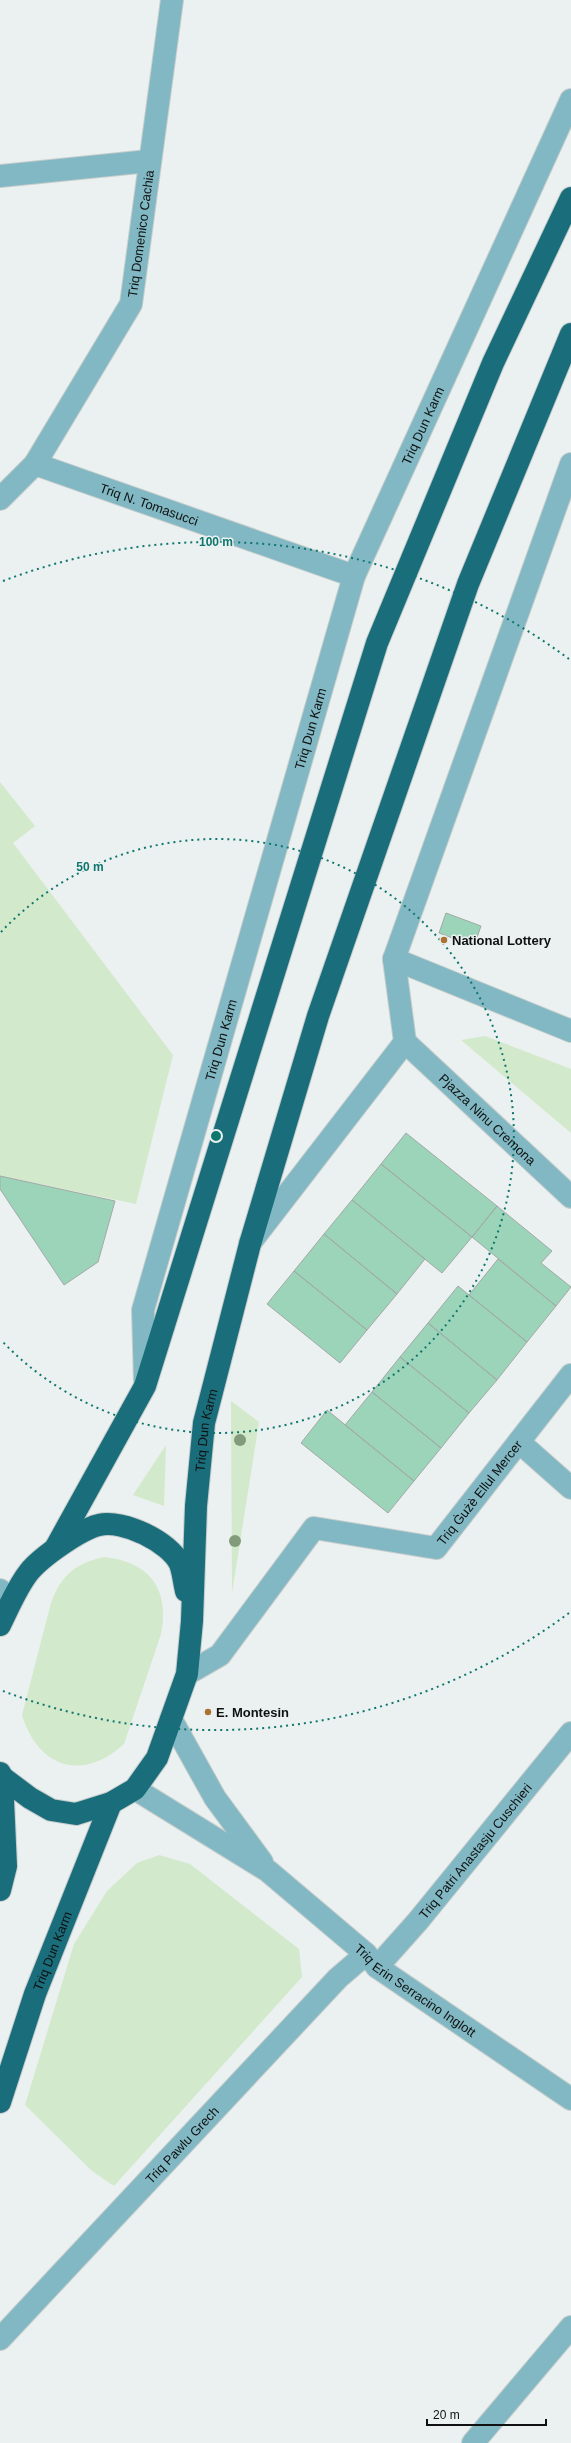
<svg xmlns="http://www.w3.org/2000/svg" width="571" height="2443" font-family="Helvetica,sans-serif">
	<style>
		.green { fill: #d2e9cb }
		.building { fill: #9bd4b8; stroke: #a3a9a6 }
		.lines { fill: none; stroke-linecap: round; stroke-linejoin: round }
		.street-casing { stroke: #c7cdcc; stroke-width: 24 }
		.highway-casing { stroke: #c7cdcc; stroke-width: 24 }
		.street { stroke: #81b8c3; stroke-width: 22 }
		.highway { stroke: #1a6e7c; stroke-width: 22 }
		.tree { fill: #829c7b }
		.ring { fill: none; stroke: #0f766e; stroke-width: 2; stroke-dasharray: 2 4 }
		.poi-dot { fill: #ab7032; stroke: #eaf1f0; stroke-width: 1.5 }
		.labels { text-anchor: middle; stroke-width: 3; stroke-linejoin: round; paint-order: stroke }
		.street-label { font-size: 13px; fill: #0f1111; stroke: #eaf1f0 }
		.poi-label { font-size: 13px; font-weight: bold; fill: #0f1111; stroke: #eaf1f0; text-anchor: start }
		.centre { fill: #0f766e; stroke: #eaf1f0; stroke-width: 2 }
		.ring-label { font-size: 12px; text-anchor: middle; font-weight: bold; fill: #0f766e; stroke: #eaf1f0; stroke-width: 3; stroke-linejoin: round; paint-order: stroke }
	</style>
	<rect width="100%" height="100%" fill="#eaf1f0"/>
	<!-- green -->
	<path class="green" d="M0 782 35 826 13 843 173 1055 136 1204 0 1176Z
		M485 1036 571 1069V1133L461 1040Z
		M231 1401 259 1422 232 1593Z
		M166 1445 164 1506 133 1495Z
		M104 1557C150 1562 170 1589 161 1634L124 1744C83 1782 38 1768 22 1715L51 1603C62 1574 75 1564 104 1557Z
		M159 1855 190 1864 299 1949 302 1977 114 2186 92 2171 25 2105 74 1944 107 1891 137 1863Z"/>
	<!-- building -->
	<path class="building" d="M446 913 481 926 474 946 439 933Z
		M406 1133 497 1206 472 1237 381 1164Z
		M381 1164 472 1237 442 1273 352 1200Z
		M0 1176 115 1201 98 1262 64 1285 0 1189Z
		M352 1200 425 1259 397 1294 324 1234Z
		M497 1206 552 1251 541 1263 571 1287 556 1306 472 1237Z
		M324 1234 397 1294 367 1330 294 1271Z
		M498 1259 556 1306 527 1342 469 1295Z
		M294 1271 367 1330 340 1363 267 1304Z
		M458 1286 527 1342 497 1380 428 1323Z
		M428 1323 497 1380 469 1413 400 1357Z
		M400 1357 469 1413 441 1448 372 1392Z
		M372 1392 441 1448 414 1481 345 1425Z
		M327 1410 414 1481 388 1513 301 1443Z"/>
	<g class="lines">
		<defs>
			<g id="street">
				<path d="M0 176 149 161"/>
				<path id="s1" d="M35 464 354 576"/>
				<path id="s2" d="M0 499 35 464 131 304 172 0"/>
				<path d="M394 959 571 1031"/>
				<path id="s3" d="M405 1042 571 1197"/>
				<path d="M250 1243 405 1042 394 959 571 464"/>
				<path id="s4" d="M145 1383 143 1310 354 576 571 100"/>
				<path d="M519 1442 571 1488"/>
				<path d="M0 1590 12 1600"/>
				<path id="s5" d="M187 1674 220 1655 314 1528 436 1548 571 1375"/>
				<path d="M171 1719 215 1798 262 1862"/>
				<path id="s6" d="M135 1789 268 1871 366 1954 377 1967 571 2099"/>
				<path id="s7" d="M377 1967 418 1921 571 1733"/>
				<path id="s8" d="M0 2339 338 1978 366 1954"/>
				<path d="M473 2443 571 2327"/>
			</g>
			<g id="highway">
				<path d="M56 1547 145 1386 377 643 493 363 571 198"/>
				<path d="M0 1625C9 1607 17 1587 29 1572 41 1557 81 1529 99 1525 123 1519 170 1542 180 1564 183 1572 184 1583 186 1591"/>
				<path d="M0 1773 2 1777 6 1866 0 1890"/>
				<path id="s9" d="M2 1777 30 1798 51 1810 76 1814 111 1803 135 1789 157 1758 187 1674 192 1621 196 1506 204 1423 250 1244 318 1016 468 584 571 334"/>
				<path id="s10" d="M0 2102 35 1994 111 1803"/>
			</g>
		</defs>
		<!-- street casing -->
		<use href="#street" class="street-casing"/>
		<!-- highway casing -->
		<use href="#highway" class="highway-casing"/>
		<!-- street -->
		<use href="#street" class="street"/>
		<!-- highway -->
		<use href="#highway" class="highway"/>
	</g>
	<!-- trees -->
	<g class="tree">
		<circle cx="240" cy="1440" r="6"/>
		<circle cx="235" cy="1541" r="6"/>
	</g>
	<!-- distance rings -->
	<g class="ring">
		<path d="M1 932A297 297 0 1 1 1 1340"/>
		<path d="M569 1613A594 594 0 0 1 3 1691M3 581A594 594 0 0 1 569 659"/>
	</g>
	<!-- markers -->
	<g class="poi-dot">
		<circle cx="444" cy="940" r="4"/>
		<circle cx="208" cy="1712" r="4"/>
	</g>
	<g class="labels">
		<!-- street labels -->
		<g class="street-label">
			<text dy="5" stroke="none"><textPath href="#s2" startOffset="307">Triq Domenico Cachia</textPath></text>
			<text dy="5" stroke="none"><textPath href="#s4" startOffset="1002">Triq Dun Karm</textPath></text>
			<text dy="5" stroke="none"><textPath href="#s1" startOffset="121">Triq N. Tomasucci</textPath></text>
			<text dy="5" stroke="none"><textPath href="#s4" startOffset="678">Triq Dun Karm</textPath></text>
			<text dy="5" stroke="none"><textPath href="#s4" startOffset="354">Triq Dun Karm</textPath></text>
			<text dy="5" stroke="none"><textPath href="#s3" startOffset="113">Pjazza Ninu Cremona</textPath></text>
			<text dy="5" stroke="none"><textPath href="#s9" startOffset="521">Triq Dun Karm</textPath></text>
			<text dy="5" stroke="none"><textPath href="#s5" startOffset="390">Triq Ġużè Ellul Mercer</textPath></text>
			<text dy="5" stroke="none"><textPath href="#s7" startOffset="152">Triq Patri Anastasju Cuschieri</textPath></text>
			<text dy="5" stroke="none"><textPath href="#s10" startOffset="160">Triq Dun Karm</textPath></text>
			<text dy="5" stroke="none"><textPath href="#s6" startOffset="346">Triq Erin Serracino Inglott</textPath></text>
			<text dy="5" stroke="none"><textPath href="#s8" startOffset="266">Triq Pawlu Grech</textPath></text>
		</g>
		<!-- poi labels -->
		<g class="poi-label">
			<text x="452" y="945">National Lottery</text>
			<text x="216" y="1717">E. Montesin</text>
		</g>
	</g>
	<circle cx="216" cy="1136" r="6" class="centre"/>
	<g class="ring-label">
		<text x="216" y="546">100 m</text>
		<text x="90" y="871">50 m</text>
	</g>
	<!-- scale -->
	<path d="M427 2419v6h119v-6" fill="none" stroke="#0f1111" stroke-width="2"/>
	<text x="433" y="2419" font-size="12" fill="#0f1111" stroke="#eaf1f0" stroke-width="3" paint-order="stroke">20 m</text>
</svg>
